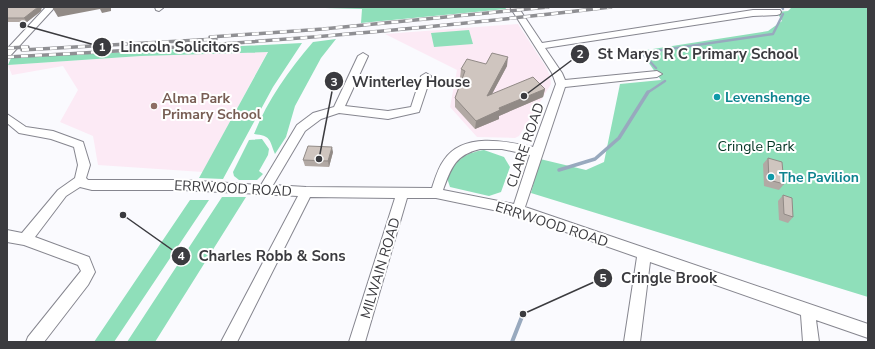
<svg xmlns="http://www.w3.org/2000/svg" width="875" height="349" font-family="'Nunito Sans',sans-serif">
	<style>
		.education { fill: #fceaf5 }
		.green { fill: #8fdfba }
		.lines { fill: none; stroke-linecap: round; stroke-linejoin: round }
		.stream-far2 { stroke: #98a9be; stroke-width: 2.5 }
		.stream-far1 { stroke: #98a9be; stroke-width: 3.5 }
		.stream { stroke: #98a9be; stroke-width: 4 }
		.minor-casing { stroke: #86868f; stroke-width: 2 }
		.minor { fill: #fff; fill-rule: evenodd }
		.rail-casing { stroke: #8f8f93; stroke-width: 3.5 }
		.rail { stroke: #fff; stroke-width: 2.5; stroke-dasharray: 7; stroke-linecap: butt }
		.wall { fill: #b2a9a4 }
		.shaded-wall { fill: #918a86 }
		.building { fill: #cfc5bf; stroke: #918a86 }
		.culture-dot { fill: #0f9aa8; stroke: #fff; stroke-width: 1.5 }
		.education-dot { fill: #8d6e63; stroke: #fff; stroke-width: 1.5 }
		.labels { text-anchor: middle; stroke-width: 4; stroke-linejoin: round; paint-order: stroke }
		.culture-label { font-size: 14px; font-weight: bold; fill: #0d838f; stroke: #fff; text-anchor: start }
		.education-label { font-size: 14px; font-weight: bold; fill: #785e54; stroke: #fff; text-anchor: start }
		.street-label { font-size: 14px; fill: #3b3b3f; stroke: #fff }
		.park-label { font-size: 14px; fill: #023422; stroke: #fff }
		.leader { fill: none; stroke: #3b3b3f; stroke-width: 1.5 }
		.callout-dot { fill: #3b3b3f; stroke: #fff; stroke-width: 1.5 }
		.mark-label { font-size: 12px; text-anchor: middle; font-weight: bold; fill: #fff }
		.callout-label { font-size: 15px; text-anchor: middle; font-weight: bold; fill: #3b3b3f; stroke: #fff; stroke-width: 4; stroke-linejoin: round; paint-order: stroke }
	</style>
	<rect width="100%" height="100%" fill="#fafafe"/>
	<!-- education -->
	<path class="education" d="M518 24 546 67 550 76 551 84 519 136 515 138 477 137 450 107 457 70 385 34Z
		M268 51 203 172 98 165 93 136 60 122 78 90 63 66 12 75 8 65 141 56Z"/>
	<!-- green -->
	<path class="green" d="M325 7H505L506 9 361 23 362 9 325 8Z
		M792 7H868V297L531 193 540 159 586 170 604 162 620 84 661 80 640 51 768 31 782 21 777 12 788 11Z
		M469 30 473 44 434 47 431 33Z
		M336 39 321 58 295 106 286 137 275 154C269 139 271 136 254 134 268 99 289 70 313 42Z
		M302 43 273 87 223 179 199 178 268 52 141 56 8 65 11 58Z
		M262 139 269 149 268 155 259 171 263 174 257 180H239L234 176 233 172 249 140Z
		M484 150 504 157 510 167 501 192 489 196 450 187 446 175C458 160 464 153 484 150Z
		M222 197H246L155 342H127Z
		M190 200H209L114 342H94Z"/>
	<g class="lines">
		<!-- stream-far2 -->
		<path class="stream-far2" d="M782 7 783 9
			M656 68 642 53 773 34 783 14
			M647 93 665 81"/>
		<!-- stream-far1 -->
		<path class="stream-far1" d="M559 170 595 159 619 138 648 92"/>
		<!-- stream -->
		<path class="stream" d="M512 342 523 314"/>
		<defs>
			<path id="minor" d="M46 7H55L10 56 7 57V49Z
				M155 7H163V8L159 11 156 10Z
				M510 7H518L542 43 753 10H780L781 12 780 14 777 15 753 16 545 48 562 73 565 80 657 71 662 74 657 77 565 87 525 207 868 324V338L816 320 819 342H803L801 315 650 262 640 342H624L637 257 517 215 436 198H407L365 342H349L395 198 310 197 237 342H221L298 196 183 190H92L80 187 66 196 35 237 89 257 95 272 88 285 44 342H26L28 337 81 271 78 265 24 245 7 242V230L22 233 58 190 75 178 78 165 74 147 51 139 19 133 7 123V114L26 127 53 131 83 142 90 165 86 178 88 180H183L261 185 297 125 313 113 334 107 358 56 363 53 368 56 345 106 388 111 411 107 421 76 426 73 431 76 419 112 388 119 339 113 321 119 305 131 273 185 306 187 432 188C435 179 438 168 444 160 463 132 505 141 533 147L556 84 552 73ZM480 149H502L530 155 514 204 443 190C451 168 455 155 480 149Z"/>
		</defs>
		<!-- minor casing -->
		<use href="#minor" class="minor-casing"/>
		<!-- minor -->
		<use href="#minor" class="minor"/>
		<defs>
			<path id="rail" d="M210 37 323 29 548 7
				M7 48 28 47
				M22 50 216 39
				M7 57C209 47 410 31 611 7"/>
		</defs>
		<!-- rail casing -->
		<use href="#rail" class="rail-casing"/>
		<!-- rail -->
		<use href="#rail" class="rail"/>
	</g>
	<!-- wall -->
	<path class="wall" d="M7 7 41 11 27 22H7Z
		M486 64 507 66 492 94 545 89 543 97 499 116V119L475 129 455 107V98L462 78H460L461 69Z
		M333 152 329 167 305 166 303 160Z
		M768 158 784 184 779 190 764 186 763 164Z
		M783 195 793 217 788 223 779 220 778 201Z"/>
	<!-- shaded-wall -->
	<path class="shaded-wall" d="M38 7H42L41 11 27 22 24 18Z
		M52 7H113H111V11L102 13 100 9 58 17Z
		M508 57 507 66 486 105 487 96Z
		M545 89 543 97 499 116V119L475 129 476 121 499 108Z
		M332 147 333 152 329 167 328 161Z"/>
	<!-- building -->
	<path class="building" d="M7 7H38L24 18H7Z
		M492 53 508 57 487 96 533 77 545 89 499 108 500 110 476 121 455 98 465 71 461 69 467 59 486 64Z
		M308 146 332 147 328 161 303 160Z
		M768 158 782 162 784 184 769 180Z
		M783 195 792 198 793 217 784 214Z"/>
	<!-- markers -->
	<g class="culture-dot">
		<circle cx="717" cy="97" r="4"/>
		<circle cx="771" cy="177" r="4"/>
	</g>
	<circle class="education-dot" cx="154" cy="106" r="4"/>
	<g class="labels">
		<!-- culture labels -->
		<g class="culture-label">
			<text x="725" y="102">Levenshenge</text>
			<text x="779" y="182">The Pavilion</text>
		</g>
		<!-- education labels -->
		<g class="education-label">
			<text x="162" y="103">Alma Park<tspan x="162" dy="16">Primary School</tspan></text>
		</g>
		<!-- street labels -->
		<g class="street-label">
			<text transform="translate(525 145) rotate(-71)" y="5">CLARE ROAD</text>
			<text transform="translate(233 188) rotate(3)" y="5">ERRWOOD ROAD</text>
			<text transform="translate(552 224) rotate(18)" y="5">ERRWOOD ROAD</text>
			<text transform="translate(380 268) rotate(-73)" y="5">MILWAIN ROAD</text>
		</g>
		<!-- park labels -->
		<g class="park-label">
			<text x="756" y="151">Cringle Park</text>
		</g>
	</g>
	<!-- callouts -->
	<path class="leader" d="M23 25L102 47M524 96L580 54M319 159L334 81M123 215L181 256M523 314L603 278"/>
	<g class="callout-dot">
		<circle cx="23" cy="25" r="4"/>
		<circle cx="524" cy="96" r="4"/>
		<circle cx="319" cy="159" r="4"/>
		<circle cx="123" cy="215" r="4"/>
		<circle cx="523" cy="314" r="4"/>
		<circle cx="102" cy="47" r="10"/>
		<circle cx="580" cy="54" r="10"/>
		<circle cx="334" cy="81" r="10"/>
		<circle cx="181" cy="256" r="10"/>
		<circle cx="603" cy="278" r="10"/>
	</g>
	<g class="mark-label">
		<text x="102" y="51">1</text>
		<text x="580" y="58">2</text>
		<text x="334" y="86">3</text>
		<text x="181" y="260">4</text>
		<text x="603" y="282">5</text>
	</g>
	<g class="callout-label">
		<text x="180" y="52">Lincoln Solicitors</text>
		<text x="698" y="59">St Marys R C Primary School</text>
		<text x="411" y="87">Winterley House</text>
		<text x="272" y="261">Charles Robb &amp; Sons</text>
		<text x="669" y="283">Cringle Brook</text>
	</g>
	<!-- border -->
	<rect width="875" height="349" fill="none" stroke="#3b3b3f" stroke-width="16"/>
</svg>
